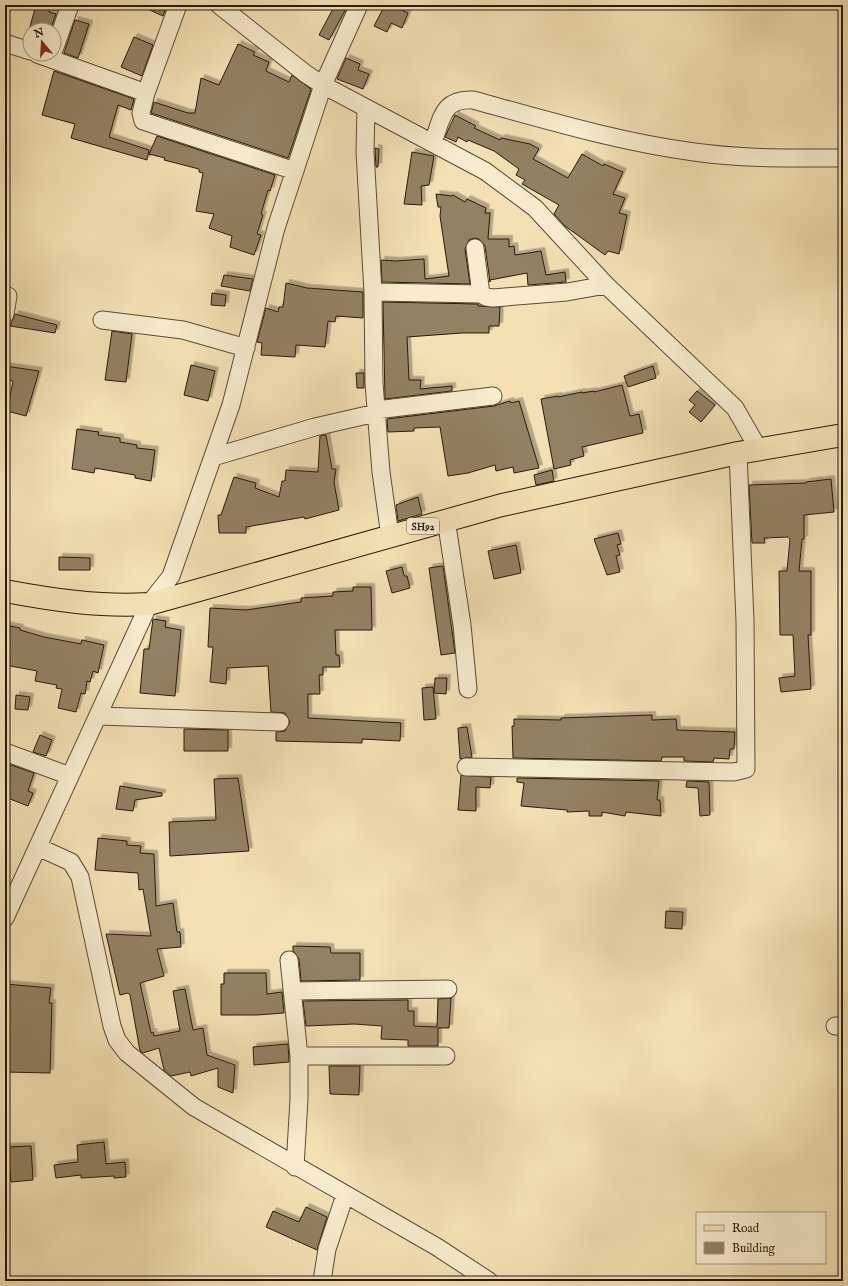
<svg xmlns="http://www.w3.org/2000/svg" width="848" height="1286" font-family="'IM FELL English',serif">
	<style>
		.building { fill: #928163; stroke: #281a0b; filter: url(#shadow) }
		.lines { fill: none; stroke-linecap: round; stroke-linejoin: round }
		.minor-casing { stroke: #5b4c35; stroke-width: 19 }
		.major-casing { stroke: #281a0b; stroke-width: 24 }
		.minor { stroke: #f7ecce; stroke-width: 17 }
		.major { stroke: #f3e1b4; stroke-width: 22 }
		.labels { text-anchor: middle; stroke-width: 4; stroke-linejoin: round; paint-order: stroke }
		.shield { fill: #f7ecce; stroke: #665946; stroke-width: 1 }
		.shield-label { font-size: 10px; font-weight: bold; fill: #281a0b }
	</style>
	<defs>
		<filter id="shadow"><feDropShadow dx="3.5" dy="-3.5" stdDeviation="0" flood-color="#0004"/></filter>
	</defs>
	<rect width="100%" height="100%" fill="#f3e1b4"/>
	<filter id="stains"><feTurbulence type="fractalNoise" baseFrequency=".005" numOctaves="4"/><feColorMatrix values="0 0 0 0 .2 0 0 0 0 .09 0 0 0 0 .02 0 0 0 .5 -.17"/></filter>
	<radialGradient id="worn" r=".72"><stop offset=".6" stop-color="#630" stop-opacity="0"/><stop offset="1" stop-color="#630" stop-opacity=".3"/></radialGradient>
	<!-- building -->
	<path class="building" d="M36 5H51L49 12 56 14 50 30H29Z
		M139 5H167L163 16Z
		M335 5H348L329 40 319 35Z
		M385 5H391L408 13 402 28 391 23 387 32 374 26Z
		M75 20 89 24 78 58 64 53Z
		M134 37 153 45 142 76 121 67Z
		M238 44 255 52 253 55 269 62 266 71 289 82 292 75 311 89 288 158 151 113 154 102 188 113H195L201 78 219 85Z
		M346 58 360 64 358 70 369 74 363 89 337 79Z
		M54 71 134 99 131 110 118 105 109 137 149 150 147 160 71 138 75 124 42 115Z
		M455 115 476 126 474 128 500 140 501 138 530 144 539 149 533 159 568 178 582 154 603 166 604 164 623 172 613 194 625 198 619 213 627 215 619 254 608 251 605 255 565 226 554 214 559 205 522 184 525 180 516 175 519 169 494 151 468 140 467 142 458 137 456 142 445 137Z
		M157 136 275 175 270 191 268 190 261 214 263 215 257 234 261 235 254 255 230 247 232 236 209 228 214 214 196 211 203 173 199 172V169L164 160 165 158 149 154Z
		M375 148 379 149 378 167H376Z
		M412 152 434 156 429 185 421 186 422 205 404 204Z
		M436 194 452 196 453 195 465 202 467 199 486 208 485 213H490L488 239H509V247L514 246 515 255 541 251 546 275 565 272 566 282 528 285 527 273 490 280V282L485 246 479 239 474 238 469 240 465 249 470 284 382 282 381 260 396 261 424 259 425 279 449 276 440 216 441 207H438Z
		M224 275 253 279 250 291 221 286Z
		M286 283 307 288 363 292V318L336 316 335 322 328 321 325 347 296 345 295 357 261 355 262 343 257 342 266 308 278 312 279 307H283Z
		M212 293 226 295 225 306 211 305Z
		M383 302 478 304V306L500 307 499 326H489V333H462L407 337 409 380H421L420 389 452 386V391L385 399Z
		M15 314 57 325 55 333 10 326Z
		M112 331 132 334 126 382 105 380Z
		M191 365 215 371 208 401 184 395Z
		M5 366 39 371 26 416 7 411 13 381 5 380Z
		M653 366 656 378 628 387 624 376Z
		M356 373H364V388H357Z
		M622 385 630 416 639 414 643 433 582 447 584 456 570 460 571 465 554 469 541 399 558 396V397L582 392V393L594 391V392Z
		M697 391 715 405 701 422 689 412 695 405 689 400Z
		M510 401 511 403 519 401 539 468 514 473 513 467 496 471 495 465 468 473 448 476 440 427 414 428V431L388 432 387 419 494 406Z
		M77 429 99 432 98 435 120 438V442L137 445V448L155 450 151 481 135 478V475L95 468 94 473 72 469Z
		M326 435 332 469H336L334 482 339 510 305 519 304 517 246 527V533H219L218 515H221L234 477 256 483 255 488 279 497 282 481H285L286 470 318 472 320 436Z
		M552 470 554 481 536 485 534 475Z
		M831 479 834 512 804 515V539H802L799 571H811V635H808L811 689 781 692 779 678 795 676 793 635H780L779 571H787L790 539 788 537 764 538 765 543H752L749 485 806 483V482Z
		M418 497 422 514 398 521 396 505Z
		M618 533 621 544 617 545 620 555 616 556 620 572 607 575 594 539Z
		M516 545 521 573 494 579 488 551Z
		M59 557 90 558V570H59Z
		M443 566 455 653 441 655 429 568Z
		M402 567 404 576H407L410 588 392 593 386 571Z
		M353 587H371L372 630H335L336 655H339L340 667H323V675H319L320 694H308V718L401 723 400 741 362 739V743L276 741V732L285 731 290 722 285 713 271 712 268 666 227 668 226 684 210 682 213 647H208L210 608 246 610 301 602V598L333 596V592L353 591Z
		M153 619 166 621 165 627 181 630 175 696 140 693 144 649H149Z
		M5 625 20 628V630L44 637 81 644 82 640 104 645 98 673 93 671 90 682 87 681 85 694 81 693 76 712 58 708 62 689 56 688 57 685 35 681 37 671 5 665Z
		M435 678H447L446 694 434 693Z
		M433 687 436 719 424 720 422 688Z
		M16 695 30 697 28 710 15 709Z
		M652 715V720L676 719 677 730 735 732 734 749H730L729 759 714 758 713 762 684 761V757H662L661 761 513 758 512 726H514V719L561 720V718Z
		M467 727 472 757 460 759 458 728Z
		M184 729 228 730V751H184Z
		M40 735 52 740 46 756 33 752Z
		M5 763 34 773 28 791 33 793 28 806 5 797Z
		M461 775 491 777 490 788 476 787V811L458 810Z
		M238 778 249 851 170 856 169 822 216 820 214 779Z
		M517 778 659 781 657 800H660L661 816 626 812 625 816 602 812V816H589V811L567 812V810L521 806 524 783 517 782Z
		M687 781 709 782 710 815 700 816 698 788 686 787Z
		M120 786 162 793V796L135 800 133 811 116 809Z
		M98 838 127 841V845L141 846 140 853 154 854 156 906 173 903 177 932H180L181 947 157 949 164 976 140 983 151 1033 153 1032 154 1036 180 1031 173 991 185 989 193 1030 203 1028 207 1055 235 1065 233 1093 218 1087V1068L191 1076 190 1072 171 1076 164 1070 159 1048 143 1053 140 1051 130 995 128 993 120 995 106 934 151 936 143 889 139 890 138 873 95 870Z
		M666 911 683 912 682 929 665 928Z
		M293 946 330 947 331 953H360V980L301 981 299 959 293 951Z
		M224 973H266L267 994 282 992 284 1013 257 1015H221V984H224Z
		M5 984 51 988 49 1003H52L50 1073 5 1072Z
		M451 998 449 1028H438V1046H408V1040L381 1039 382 1026 354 1024 306 1026 303 1001 408 1000V1011H414V1026L437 1027 438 999Z
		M288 1044 289 1062 254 1065 253 1047Z
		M329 1066H360L359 1095 330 1094Z
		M104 1142 106 1164 125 1162 126 1177 114 1178V1176L81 1178V1175L56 1178 54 1165 78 1162 77 1145Z
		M31 1146 33 1180 11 1182 7 1147Z
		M306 1207 327 1217 317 1250 266 1227 273 1211 299 1222Z"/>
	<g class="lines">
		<defs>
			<path id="minor" d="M178 5 146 93 141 113 143 121 295 171
				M219 5 306 74 323 85 485 171 535 208 606 285 735 408 759 450
				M5 43 30 51
				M54 50 70 5
				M37 54 146 93
				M366 108 365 152 373 292 374 383 381 472 390 536
				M433 142C442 119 442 98 473 100 546 120 619 142 694 152 744 159 793 158 843 158
				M475 248 481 294 486 297 493 298 567 292 606 285
				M373 292 481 294
				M5 314 8 296
				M102 320 183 330 246 348
				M376 410 493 396
				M213 457 315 427 376 413
				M446 519 462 625 468 689
				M98 716 280 722
				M5 752 70 776
				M466 767 734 772 746 769 745 621 738 453
				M38 847 71 862 80 877 112 1026 117 1040 127 1053 194 1107 437 1247 489 1281
				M5 918 149 604 171 576 231 405 276 228 323 85 359 5
				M289 960 299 1056V1099L295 1167
				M292 991 448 989
				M835 1026H843
				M299 1056H446
				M322 1281 327 1249 345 1195"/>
			<path id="major" d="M5 591C53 600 100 607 149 604L502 505 738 453 843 435"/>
		</defs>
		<!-- minor casing -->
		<use href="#minor" class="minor-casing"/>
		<!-- major casing -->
		<use href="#major" class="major-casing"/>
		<!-- minor -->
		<use href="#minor" class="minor"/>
		<!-- major -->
		<use href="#major" class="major"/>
	</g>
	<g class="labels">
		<!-- shield labels -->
		<rect class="shield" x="407" y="518" width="32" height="16" rx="3"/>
		<g class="shield-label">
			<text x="423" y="530">SH92</text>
		</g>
	</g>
	<!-- margin -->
	<rect width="848" height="1286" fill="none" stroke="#f3e1b4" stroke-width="20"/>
	<rect x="6" y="6" width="836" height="1274" fill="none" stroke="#281a0b" stroke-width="2"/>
	<rect x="10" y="10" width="828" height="1266" fill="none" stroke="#281a0b"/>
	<!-- legend -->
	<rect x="696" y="1212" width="130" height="52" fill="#f7ecce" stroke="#a49880"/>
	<rect x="704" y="1225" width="20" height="6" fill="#f3e1b4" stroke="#a49880"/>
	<text x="732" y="1232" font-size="12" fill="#281a0b">Road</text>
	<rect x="704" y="1242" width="20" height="12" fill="#928163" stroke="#a49880"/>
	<text x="732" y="1252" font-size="12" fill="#281a0b">Building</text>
	<!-- north arrow -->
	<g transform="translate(42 42) rotate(342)"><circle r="19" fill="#f7ecce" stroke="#a49880"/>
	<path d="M0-3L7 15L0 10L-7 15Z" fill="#8f2418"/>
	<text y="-6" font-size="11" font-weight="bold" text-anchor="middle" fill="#281a0b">N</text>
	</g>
	<rect width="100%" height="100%" filter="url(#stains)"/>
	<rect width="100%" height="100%" fill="url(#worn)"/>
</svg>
